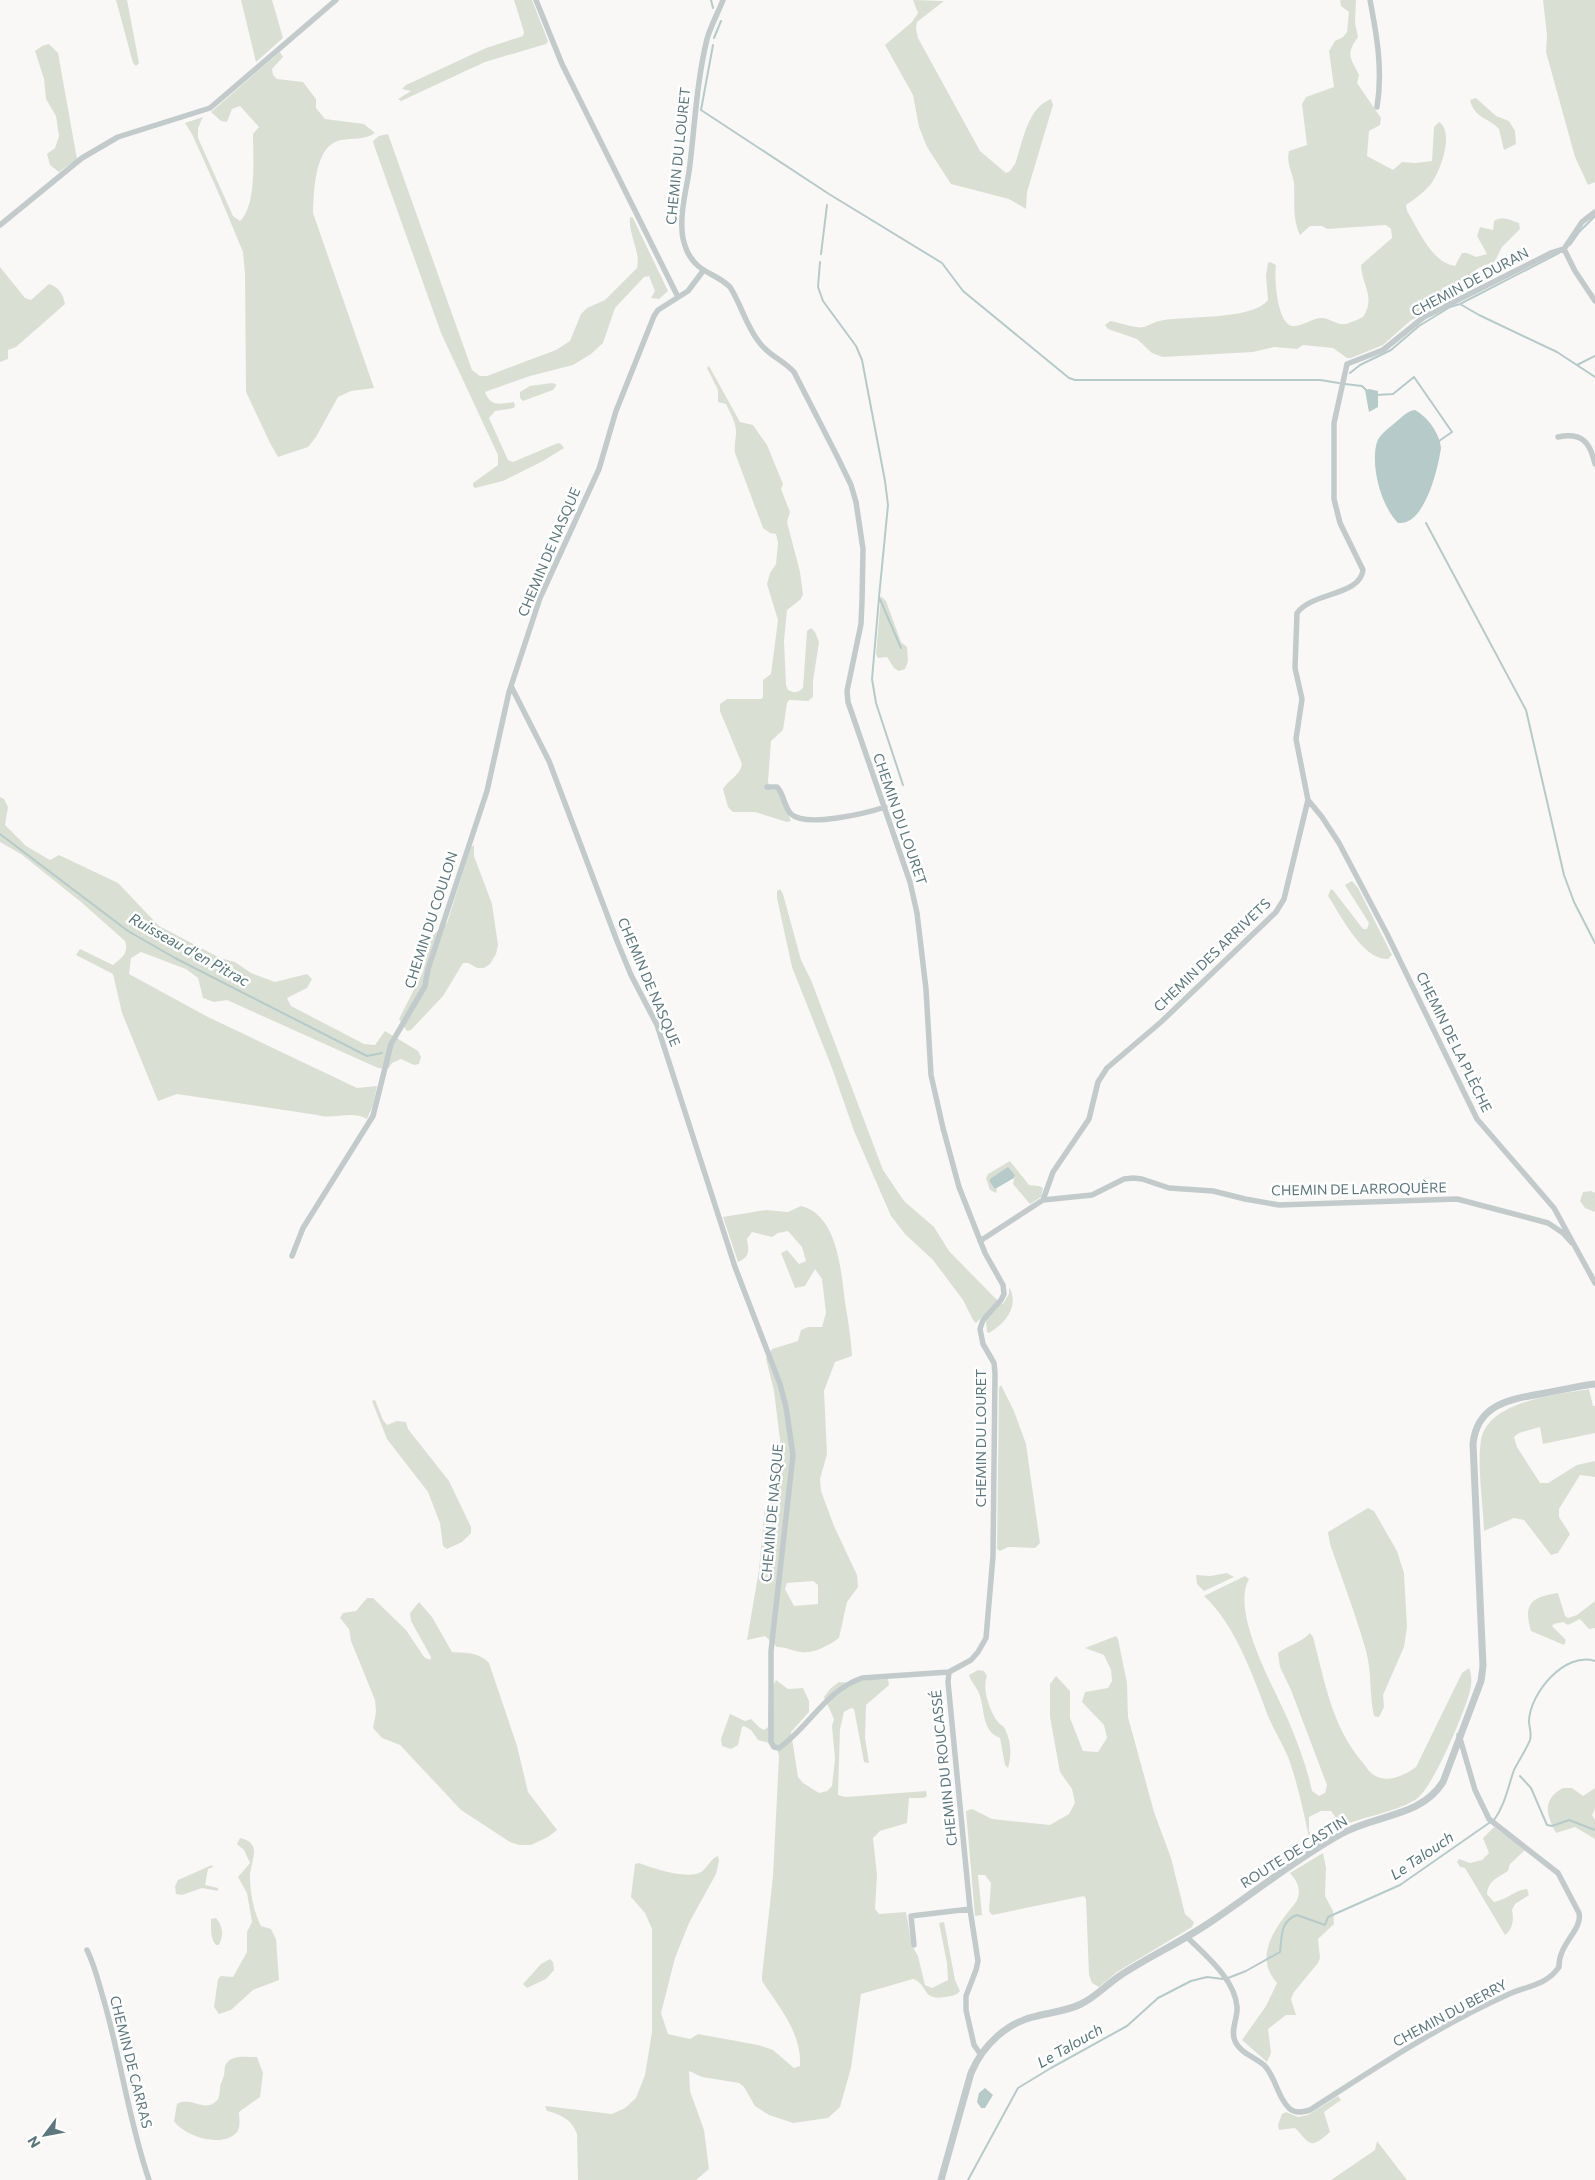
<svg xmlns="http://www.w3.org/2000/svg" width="1595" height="2180" font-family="Commissioner,sans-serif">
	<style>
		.green { fill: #dadfd4; fill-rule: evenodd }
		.water { fill: #b6caca }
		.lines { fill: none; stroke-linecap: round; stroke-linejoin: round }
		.stream { stroke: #b6caca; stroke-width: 2 }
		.minor { stroke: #c3cacc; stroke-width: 5.5 }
		.tertiary { stroke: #c3cacc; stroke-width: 7 }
		.labels { text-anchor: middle; stroke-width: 5; stroke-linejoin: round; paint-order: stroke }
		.street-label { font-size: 14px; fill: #5d777e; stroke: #fff }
		.water-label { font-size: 15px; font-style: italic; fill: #567677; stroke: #fff }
	</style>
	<rect width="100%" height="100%" fill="#f9f8f6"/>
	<!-- green -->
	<path class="green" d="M116 0H127L139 63 136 66 133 63Z
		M241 0H272L283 38 256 62Z
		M514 0H532L548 41 546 44 485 62 401 101 398 99 411 91 402 89 406 85 486 48 523 36 524 32Z
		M913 0 944 1 917 22 916 29 918 38 980 151 1006 173 1010 171 1015 164C1023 142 1027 108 1051 99L1053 105 1027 192 1026 209 1009 199 951 184 927 147 919 127 913 95 885 45 912 22 918 13Z
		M1340 0H1356L1355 23 1358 37C1345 55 1351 58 1359 75L1357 83 1381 118 1380 125 1369 131 1367 156 1393 170 1402 162 1415 163 1432 161 1434 127 1439 122C1455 132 1440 173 1430 185 1423 193 1415 199 1406 205L1407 211C1419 230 1431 262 1455 266L1462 253H1467L1476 257 1487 254 1477 236 1480 227 1493 230 1494 221C1502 215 1510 220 1519 223L1520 229 1502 247 1494 263C1470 267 1473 278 1452 288L1453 296 1410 321 1383 345 1351 358H1347L1333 348 1303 345 1297 349 1274 347 1253 352 1163 357 1152 353 1137 339 1108 329 1105 325 1110 321C1119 322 1127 326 1136 327 1145 329 1151 323 1159 321 1185 315 1251 321 1268 300L1266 275 1268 263 1270 262 1276 265C1274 277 1277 323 1292 326 1302 327 1312 318 1322 318 1328 318 1335 323 1341 324 1347 325 1357 320 1363 317 1376 297 1362 286 1361 265L1392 238 1391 229 1386 225 1327 229 1322 226H1310L1300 235C1292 219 1295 200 1294 183 1292 171 1286 163 1289 151L1307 145 1302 104 1306 97 1334 87 1329 51 1335 41 1343 37 1347 32 1349 12 1341 6Z
		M1543 0H1595V182L1588 185 1575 157 1546 52 1547 35Z
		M49 44 58 53 77 159 59 172 50 165 47 154 55 148 59 136 56 116 46 99 44 79 35 51 42 46Z
		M280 52 283 57 272 69 273 75 277 79 303 82 316 99V108L325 119 364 124 375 133C365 140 353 138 341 140 314 145 314 192 313 213L374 388 351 391 338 397 316 437 308 447 278 457 270 443 246 392 245 274 243 252 218 192 192 134 185 123 203 117 198 128V138L233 216 240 221C257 205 253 157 253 134L259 127 240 106 232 109 227 122 221 121 211 112Z
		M1476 98 1496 116 1509 121 1515 131 1516 144 1504 150 1499 129C1489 118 1474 118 1470 100Z
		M388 134 472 370 480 376H487L556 350 570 341 581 314 587 308 605 300 637 268C641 252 628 234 630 217L633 218 668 291 659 299 651 298 655 291 649 276 644 277 615 308 603 343 591 354 573 365 530 376 485 392C491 407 499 404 514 402L515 405 514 408 495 411 489 418 508 460 513 462 558 443 561 444 564 448 543 461 503 481 475 488 473 486V483L498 465V455L441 333 375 148 373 141 379 136Z
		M0 267 25 298 31 300 49 284C59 287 63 294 65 304L16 347 8 350V359L0 362Z
		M709 366 740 422 753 425 767 445 783 484 781 489 790 512 787 522 800 572 803 594 801 599 787 610 784 641 786 685 788 690C794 693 798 693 803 688L807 631 811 628 815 632 819 642 813 681V697L808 701 789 700 787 703 783 730 771 741 768 782 771 790H776L778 792 791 821 787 822 755 812H733L728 807 723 789C729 779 740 776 742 764L720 711V704L727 699H761L763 697V680L771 674 778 620 767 584 770 573 776 564 778 543 776 534 770 533 763 528 735 453C734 445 736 439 736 432 736 423 730 412 726 404L718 402V390L707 368Z
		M552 383 556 384V386L553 390 523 401 520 398V392L530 386Z
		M881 596 886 601 901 642 907 647 908 661 905 669 899 671 894 668 887 657 878 658 876 654Z
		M0 797 4 799 8 807 5 825 26 846 50 860 59 855 118 883 159 926 220 958 235 962 251 973 275 982 307 974 312 979 307 988 287 998 291 1006 364 1044 375 1045 385 1031 418 1051 421 1057 419 1064 414 1065 401 1059 392 1063 388 1069 378 1068 227 1000 214 1002 203 998 198 978 186 969 141 952 131 958 129 974 208 1017 357 1088 377 1086 373 1105 367 1119C351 1110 334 1120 317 1115L177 1094 158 1101 122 1013 113 974 76 955 80 949 113 965C122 958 129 953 125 941L81 902 21 854 0 842Z
		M474 845V856L492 904 498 945 496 954 490 964 484 968H477L468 963H463L443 996 411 1030 407 1031 399 1019 423 972 431 937 447 923 471 847Z
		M1352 881 1358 888 1392 955 1388 959C1363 961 1340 914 1328 896L1331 889 1333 890 1363 929H1367L1369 923 1345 885Z
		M780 889 783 894 801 960 811 980 883 1170 904 1201 934 1227 949 1251 995 1298 1003 1304 1009 1294V1287C1020 1306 1005 1324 989 1333L987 1332 986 1322 982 1317 976 1323 973 1320 963 1300 933 1260 905 1234 891 1216 854 1131 832 1068 792 967 777 898V891Z
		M1010 1161 1029 1185 1039 1186 1043 1188 1041 1197 1030 1204 1013 1184 1015 1175 995 1189H997L996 1193 990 1190 986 1178 988 1174Z
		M1591 1191 1595 1193V1212L1585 1208 1580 1201 1583 1192Z
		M801 1206C838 1215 841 1271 845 1302 848 1320 851 1338 852 1356L835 1362 824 1391 827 1454 820 1479 821 1491 834 1526 857 1575 858 1587 847 1602 839 1638C829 1645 814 1654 801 1652 792 1651 787 1647 777 1647L765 1636 747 1640 759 1570 765 1507 781 1448 774 1391 766 1359 772 1349 798 1341 801 1330 808 1327H822L826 1313 822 1279 815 1269 805 1286 795 1288 781 1253 787 1250 799 1264 806 1261 802 1247 788 1231 778 1233 772 1237 752 1232 747 1239C749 1251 750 1257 738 1262L723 1217 766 1210 788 1212ZM813 1581 818 1585V1604L794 1606 785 1589 787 1583Z
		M1001 1385 1014 1411 1026 1444 1040 1543 1035 1548 1008 1547 1000 1551 997 1549 999 1388Z
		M1589 1389 1593 1406H1595V1433L1543 1444 1540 1427 1519 1433 1514 1437 1517 1447 1540 1483H1548L1577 1465 1595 1461V1477L1580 1475 1559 1509V1517L1570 1534 1558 1553 1551 1555 1524 1520 1514 1518 1484 1531C1483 1503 1477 1467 1481 1440 1488 1400 1558 1395 1589 1389Z
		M375 1400 383 1420 387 1425 397 1421 406 1422 408 1429 449 1481 471 1527V1533L462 1542 447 1549 443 1546 440 1523 428 1492 387 1439 372 1401Z
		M1368 1508 1374 1511 1397 1551 1404 1573 1407 1627 1404 1647 1383 1695 1384 1707 1379 1717 1374 1716C1369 1694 1372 1672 1366 1651 1356 1615 1342 1579 1330 1544L1328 1532Z
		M1227 1573 1234 1577 1204 1591 1197 1584 1196 1575 1210 1576Z
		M1245 1576 1249 1579C1230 1612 1275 1689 1289 1722 1298 1744 1307 1767 1312 1791L1319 1796 1325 1793 1327 1785 1291 1690 1280 1667 1278 1653C1288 1645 1301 1643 1310 1633L1313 1637C1325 1682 1332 1728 1364 1764 1366 1767 1370 1773 1374 1775 1387 1784 1405 1775 1416 1767L1462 1673 1469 1668C1472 1675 1472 1683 1470 1691 1465 1711 1432 1791 1415 1800 1393 1813 1365 1816 1342 1826L1331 1811H1321L1309 1817V1832L1317 1838 1310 1842C1304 1814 1298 1784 1288 1757 1282 1743 1274 1730 1268 1716 1254 1678 1235 1624 1204 1596Z
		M1558 1593 1565 1616 1568 1618 1577 1615 1595 1601V1628L1589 1629 1580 1619 1568 1625 1563 1622 1554 1624 1552 1626 1566 1640 1564 1645 1531 1631C1523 1604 1531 1597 1558 1593Z
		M367 1598H373L406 1630 424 1657 430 1660 431 1657 411 1621 410 1613 419 1602 432 1617 452 1652C466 1653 479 1652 489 1663L517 1746 528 1792 557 1830 548 1837 531 1845H519L510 1842 461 1810 400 1745 382 1738 373 1728 376 1712 375 1700 351 1641 349 1629 340 1618 343 1613 356 1611Z
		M1116 1636 1118 1639 1127 1683 1128 1717 1154 1812 1171 1858 1185 1914 1194 1922 1192 1927 1117 1972 1099 1987 1092 1983 1089 1975 1086 1899 1084 1896 992 1915 989 1911 991 1883 985 1875H978L982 1915 975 1916 966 1811 972 1809 992 1819 1050 1825 1069 1814 1075 1803 1072 1789 1060 1772 1050 1717V1684L1056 1676 1070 1691V1718L1083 1751 1098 1752 1107 1738 1104 1725 1082 1702 1085 1692 1108 1688 1112 1681 1111 1670 1104 1655 1085 1648Z
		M978 1670 984 1671 987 1676C982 1689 989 1709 997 1721 999 1724 1003 1725 1005 1729 1011 1741 1012 1755 1008 1768L1005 1765 1000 1738C980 1730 986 1708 978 1691 975 1685 971 1682 969 1675Z
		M888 1679 889 1685 866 1705 865 1738 869 1763 864 1762 854 1709 851 1708 844 1712 840 1729 838 1795 846 1797 926 1791 927 1796 924 1798H909L907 1823 880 1831 873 1838 877 1875 875 1909 879 1914 906 1912 912 1946 918 1956 925 1985 932 1988 948 1980 947 1963 939 1923 944 1922 955 1980 960 1991C956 1996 951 1996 945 1997 921 2001 929 1985 913 1979L861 1994 851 2068 840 2107 828 2118 793 2123 769 2115 755 2106 744 2087 739 2083 702 2077 689 2071 690 2091 704 2130 709 2169 696 2180H578L577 2134C572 2120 561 2114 547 2111L545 2106 612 2114 625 2108 636 2098 645 2075 652 2032V1929L645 1913 631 1897 635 1864 639 1863C652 1868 688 1880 701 1872 708 1867 711 1858 718 1856L719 1861 716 1874 689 1923 675 1958 661 2013 668 2034 690 2039 698 2034 758 2045 773 2050 794 2068 800 2066C802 2033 779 2007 762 1981V1976L773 1876 779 1756 776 1745 758 1740 751 1730 744 1726 742 1727 738 1745 731 1749 722 1746 721 1739 730 1714 745 1721 751 1719 759 1727 764 1730 768 1727C768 1711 767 1694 776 1680L788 1689 803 1688 809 1701V1712L791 1732 798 1777 803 1783 819 1793 827 1791 832 1786 835 1759 832 1726 834 1719 824 1697 831 1688 839 1682 852 1683 867 1680Z
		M1563 1788H1572L1583 1796 1595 1788V1809L1592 1815 1595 1820V1839L1575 1827 1556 1833C1546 1815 1542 1799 1563 1788Z
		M1494 1827 1525 1850 1510 1864 1508 1871C1497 1878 1488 1881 1487 1894L1494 1902C1507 1900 1515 1890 1527 1889L1529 1895 1515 1904 1512 1910C1514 1919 1513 1929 1505 1935L1465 1868 1460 1867 1457 1862 1459 1859 1470 1863 1482 1860 1489 1853 1483 1838Z
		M240 1838C264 1843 250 1862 250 1877 250 1892 254 1913 261 1926L271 1929 276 1939 279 1980 253 1990 231 2010 219 2014 214 2007 218 1979 221 1976 233 1977 247 1952V1932L252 1922 247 1893 238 1877 250 1863 244 1850 237 1844Z
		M1323 1853 1326 1868 1325 1896 1333 1911 1334 1924 1318 1939 1320 1958 1318 1963 1294 1992 1291 1999 1296 2015H1286L1268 2029 1271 2053 1267 2062 1242 2040 1266 2006 1277 1983C1257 1961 1269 1937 1285 1916 1292 1906 1302 1900 1298 1886 1297 1881 1293 1877 1290 1873Z
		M212 1865 213 1867 208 1869 205 1885 218 1888V1891L202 1888 182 1895 176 1894 175 1886 178 1880Z
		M216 1918C223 1927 224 1934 219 1945H216C210 1938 211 1928 211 1919Z
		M550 1959 553 1962 554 1970 546 1979 527 1988 523 1984 541 1964Z
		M257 2057 263 2073 260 2097 239 2112C239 2118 241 2127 237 2132 223 2149 184 2136 174 2121L177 2104C190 2096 202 2111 214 2103 220 2099 219 2095 220 2089 220 2084 222 2082 223 2078 225 2074 224 2070 225 2066 230 2054 246 2057 257 2057Z
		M1338 2096 1341 2100 1324 2112 1330 2132C1309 2151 1310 2143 1295 2128L1279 2130 1278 2125 1282 2114 1286 2112 1298 2117 1308 2115Z
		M1377 2141 1407 2180H1331L1375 2150Z"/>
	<!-- water -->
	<path class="water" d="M1369 389 1378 391V407L1369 412 1365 390Z
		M1415 410C1428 417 1440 434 1441 448 1438 468 1425 526 1398 523 1381 506 1370 465 1377 442 1380 434 1389 428 1396 422 1402 417 1407 411 1415 410Z
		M1008 1167 1015 1175 1014 1178 995 1189 990 1182V1179Z
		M985 2088 993 2095 985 2108H981L977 2102 979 2093Z"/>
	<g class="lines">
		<!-- stream -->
		<path class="stream" d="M711 0 713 8
			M714 38 721 21
			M713 45 701 110 829 194 942 263 963 291 1069 378 1075 380H1320L1339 383
			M1570 245 1579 232 1595 216
			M821 254 827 205
			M820 262 818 287 823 301 856 346 862 360 885 481 888 505 879 597 901 648
			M1460 304 1479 315 1557 352 1595 377
			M1577 365 1595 356
			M1350 373 1360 365 1391 350 1419 326 1450 307 1460 304 1559 253
			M1345 384 1362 386 1366 390
			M1377 395 1393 394 1414 377 1452 432 1439 441
			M1426 523 1526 710 1564 875 1574 902 1595 943
			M879 598 872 679 876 703 903 785
			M0 834 128 931 175 958 367 1056 382 1053
			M1520 1776 1531 1788 1547 1825 1552 1826 1569 1820 1595 1830
			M1494 1820C1505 1805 1508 1787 1514 1770 1519 1760 1526 1750 1530 1740 1532 1733 1529 1727 1529 1721 1530 1693 1565 1651 1595 1661
			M1228 1978 1246 1971 1280 1952C1282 1936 1280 1921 1297 1915L1325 1925 1328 1917 1400 1885 1489 1823
			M968 2180 1018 2088 1051 2068 1127 2026 1158 1998 1191 1981 1207 1977 1223 1979"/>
		<!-- minor -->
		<path class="minor" d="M536 0 562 64 678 297
			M1370 0C1377 36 1383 71 1377 107
			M0 225 82 158 118 137 210 108 336 0
			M1564 249 1575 271 1595 301
			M1558 437C1582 432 1590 442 1595 464
			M511 686 549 761 617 941 631 975 657 1025 735 1267 780 1384 786 1407 793 1455 771 1651V1742L774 1747 779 1748C810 1726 825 1691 862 1678L949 1672 971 1660 978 1652 986 1638 993 1556 995 1373 994 1363 983 1344 980 1329 983 1320 1001 1300 1004 1294 1003 1285 985 1253 959 1187 943 1128 931 1075 926 989 917 913 910 882 848 702 847 691 861 624 862 601 863 549 856 502 851 485 837 456 794 372C783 360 768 355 759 342 746 326 741 304 730 287 715 272 698 274 687 251 684 244 682 236 682 229 680 207 688 185 690 164 695 122 697 80 707 39 711 25 718 13 723 0
			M767 787H777C784 794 784 807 791 814 806 828 867 813 885 807
			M1308 800 1322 817 1339 843 1387 934 1477 1119 1554 1208 1595 1283
			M1043 1200 1092 1195 1124 1179 1133 1178 1142 1179 1169 1188 1213 1191 1245 1199 1279 1205 1457 1199 1548 1223 1563 1233 1572 1243
			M980 1241 1043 1200 1053 1172 1089 1119 1098 1082 1107 1068 1161 1022 1276 912 1284 899 1308 800 1296 739 1302 699 1295 668 1297 613C1312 592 1360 596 1363 570L1340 523 1334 499V423L1347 364 1383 350 1424 317 1551 253 1564 249 1582 222 1595 212
			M292 1256 303 1228 373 1116 391 1044 425 986 428 969 487 791 509 692 540 598 599 469 616 411 654 316 658 310 688 291 703 271
			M949 1672 948 1682 970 1909 978 1961 976 1970 966 1996V2010L974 2045 981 2055
			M1187 1937C1205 1955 1235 1979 1237 2007 1238 2018 1230 2030 1235 2041 1240 2053 1255 2057 1264 2065 1276 2077 1277 2097 1289 2108 1295 2114 1303 2112 1310 2110 1374 2069 1438 2026 1507 1995 1526 1986 1546 1986 1559 1967 1558 1944 1583 1930 1579 1913L1558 1873 1489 1819 1475 1790 1459 1735
			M914 1945 911 1916 970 1909
			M87 1950C95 1966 99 1984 104 2001 121 2060 129 2122 149 2180"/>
		<!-- tertiary -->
		<path class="tertiary" d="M941 2180 971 2073C983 2045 1007 2022 1037 2016 1052 2012 1067 2011 1081 2004 1096 1997 1107 1984 1121 1975 1150 1956 1183 1941 1212 1921 1255 1892 1296 1859 1341 1834 1376 1814 1420 1818 1443 1782L1481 1681 1483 1666 1473 1444C1477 1403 1512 1399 1545 1393 1562 1390 1578 1386 1595 1384"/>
	</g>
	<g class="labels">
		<!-- street labels -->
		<g class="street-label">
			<text transform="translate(678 156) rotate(-84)" y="5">CHEMIN DU LOURET</text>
			<text transform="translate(1470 282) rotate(-28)" y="5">CHEMIN DE DURAN</text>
			<text transform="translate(549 552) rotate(-67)" y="5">CHEMIN DE NASQUE</text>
			<text transform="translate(900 819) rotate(71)" y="5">CHEMIN DU LOURET</text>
			<text transform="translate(431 920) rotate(-72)" y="5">CHEMIN DU COULON</text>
			<text transform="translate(1212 955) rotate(-44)" y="5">CHEMIN DES ARRIVETS</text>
			<text transform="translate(649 982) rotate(67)" y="5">CHEMIN DE NASQUE</text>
			<text transform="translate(1454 1042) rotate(64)" y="5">CHEMIN DE LA PLÈCHE</text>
			<text transform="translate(1359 1189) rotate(-1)" y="5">CHEMIN DE LARROQUÈRE</text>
			<text transform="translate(981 1438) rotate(-90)" y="5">CHEMIN DU LOURET</text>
			<text transform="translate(772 1513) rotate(-85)" y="5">CHEMIN DE NASQUE</text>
			<text transform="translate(944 1768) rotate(-96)" y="5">CHEMIN DU ROUCASSÉ</text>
			<text transform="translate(1294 1852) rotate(-32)" y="5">ROUTE DE CASTIN</text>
			<text transform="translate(1450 2013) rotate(-28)" y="5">CHEMIN DU BERRY</text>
			<text transform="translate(131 2062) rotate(76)" y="5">CHEMIN DE CARRAS</text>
		</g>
		<!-- water labels -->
		<g class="water-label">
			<text transform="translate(189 950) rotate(29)" y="5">Ruisseau d'en Pitrac</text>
			<text transform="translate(1422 1856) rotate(-34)" y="5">Le Talouch</text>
			<text transform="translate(1070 2046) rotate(-30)" y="5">Le Talouch</text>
		</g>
	</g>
	<!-- north arrow -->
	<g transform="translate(45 2135) rotate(238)" stroke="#ffffff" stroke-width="4" paint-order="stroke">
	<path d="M0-4L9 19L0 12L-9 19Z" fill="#5d777e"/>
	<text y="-8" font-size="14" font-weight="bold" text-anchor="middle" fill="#5d777e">N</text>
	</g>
</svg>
